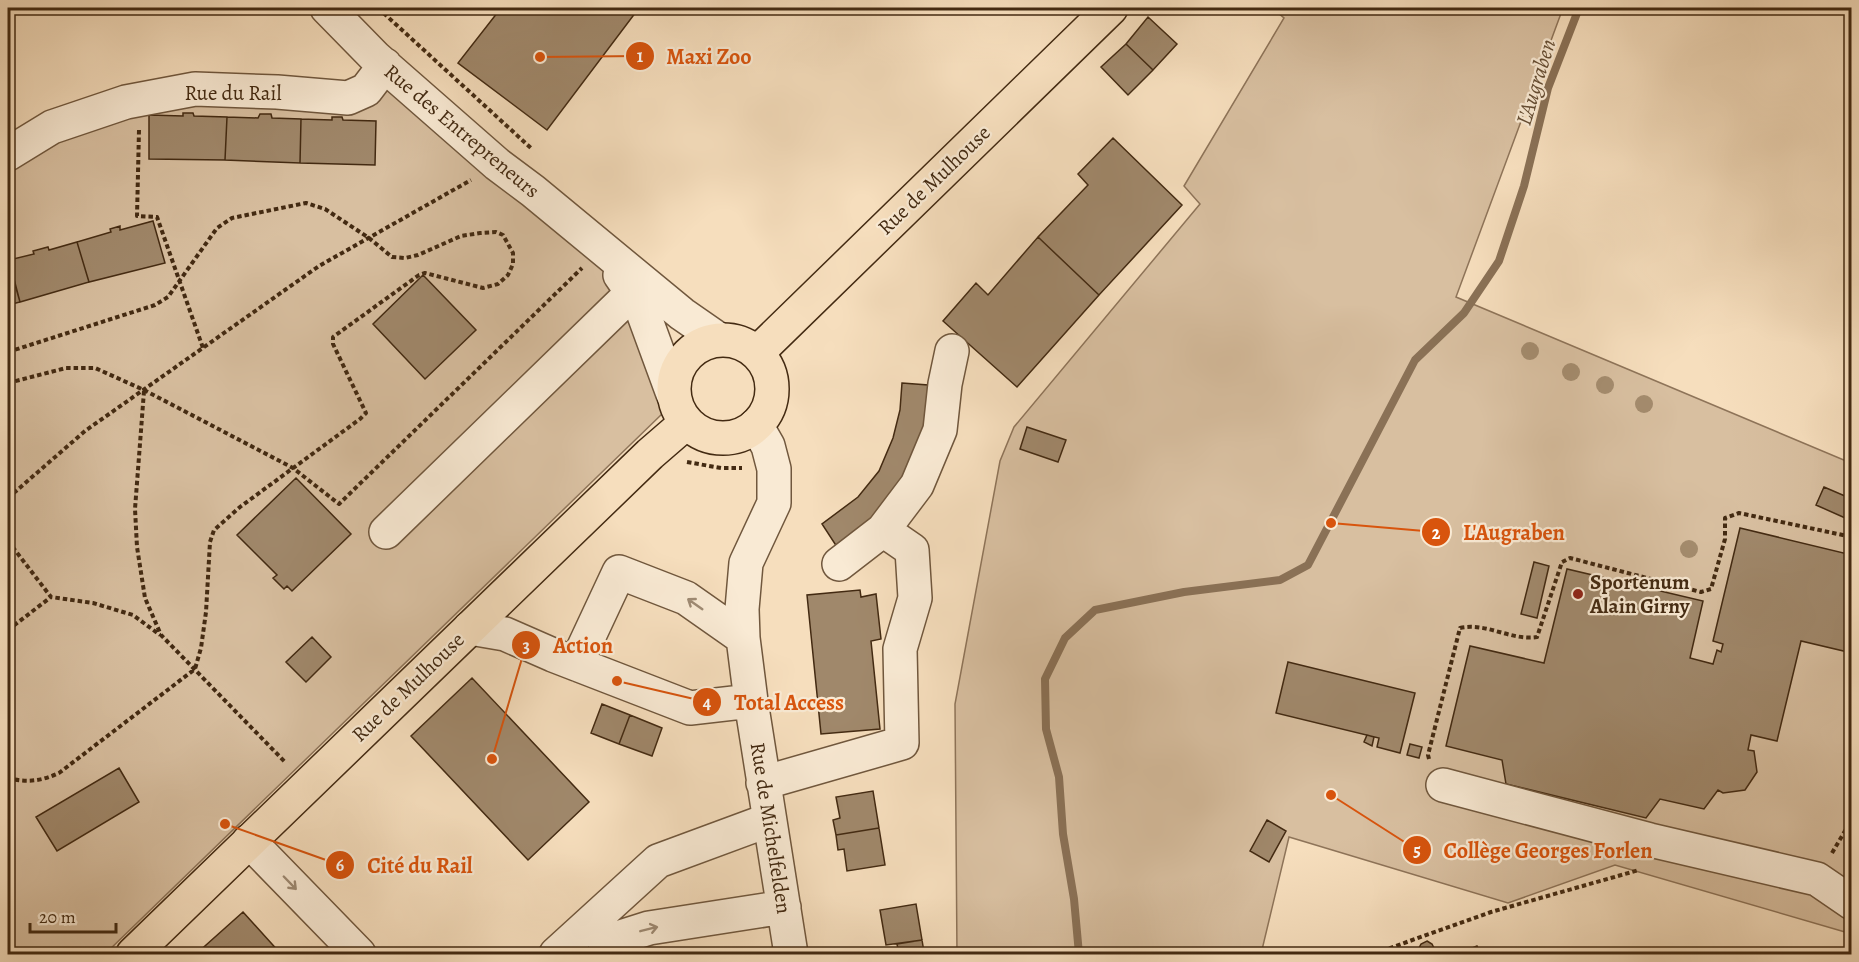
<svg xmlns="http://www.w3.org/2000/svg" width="1859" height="962" font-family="Alegreya,serif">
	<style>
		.green { fill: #d8bfa0; stroke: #8e7459; stroke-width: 1.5 }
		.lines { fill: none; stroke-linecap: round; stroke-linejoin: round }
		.stream { stroke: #8a7156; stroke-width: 8 }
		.building { fill: #a0886b; stroke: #432a12; stroke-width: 1.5 }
		.minor-casing { stroke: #70573d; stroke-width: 36 }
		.major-casing { stroke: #432a12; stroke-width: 36 }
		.path { stroke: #432a12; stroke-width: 4; stroke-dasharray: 4.5 3; stroke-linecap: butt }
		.minor { stroke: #f9ead4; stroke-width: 33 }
		.major { stroke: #f6debd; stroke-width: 33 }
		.tree { fill: #a48c6e }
		.oneway { stroke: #9e8a73 }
		.poi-dot { fill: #8f2418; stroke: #f9ead4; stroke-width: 2 }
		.labels { text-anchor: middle; stroke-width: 4.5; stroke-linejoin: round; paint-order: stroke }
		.street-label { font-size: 21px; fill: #432a12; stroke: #f9ead4 }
		.poi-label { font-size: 21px; font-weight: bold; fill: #432a12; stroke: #f9ead4; text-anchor: start }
		.water-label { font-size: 22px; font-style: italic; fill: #664e34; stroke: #f9ead4 }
		.leader { fill: none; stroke: #d8540d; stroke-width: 2 }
		.callout-dot { fill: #d8540d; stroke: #f9ead4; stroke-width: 2 }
		.mark-label { font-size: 18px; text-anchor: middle; font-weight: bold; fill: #fff }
		.callout-label { font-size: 22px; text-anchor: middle; font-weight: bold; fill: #d8540d; stroke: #f9ead4; stroke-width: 4.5; stroke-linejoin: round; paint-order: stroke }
	</style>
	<rect width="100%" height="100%" fill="#f6debd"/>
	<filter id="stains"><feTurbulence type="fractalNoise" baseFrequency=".00333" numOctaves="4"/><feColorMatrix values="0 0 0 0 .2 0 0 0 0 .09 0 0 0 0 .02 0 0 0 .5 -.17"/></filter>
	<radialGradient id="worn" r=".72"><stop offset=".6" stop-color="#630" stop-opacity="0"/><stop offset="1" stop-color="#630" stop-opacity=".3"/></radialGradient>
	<!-- green -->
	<path class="green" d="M1272 8H1563L1456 297 1851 463 1852 871 1845 932 1615 865 1508 903 1289 837 1261 954H957L955 704 1000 461 1014 427 1200 204 1184 186 1284 18Z
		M385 65 602 249 656 368 663 413 105 954H8V154L126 102 348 98Z"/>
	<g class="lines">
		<!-- stream -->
		<path class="stream" d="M1079 954 1074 899 1063 834 1059 777 1046 729 1045 679 1065 638 1095 610 1184 592 1280 580 1308 565 1415 360 1464 313 1499 261 1524 186 1548 88 1579 8"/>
	</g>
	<!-- building -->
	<path class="building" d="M501 8H639L547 130 458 63Z
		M1148 17 1177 44 1153 70 1126 44Z
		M1126 44 1153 70 1128 95 1101 67Z
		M183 113H193L194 116 227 117 225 160 149 159V115L183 116Z
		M260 114H271L272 118 301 119 300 163 225 160 227 117 258 118Z
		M332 117H342L343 120 376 121 375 165 300 163 301 119 332 120Z
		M1113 138 1182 205 1099 295 1038 237 1088 185 1078 174Z
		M153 221 165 263 89 282 77 242 111 232 110 229 120 226V230Z
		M1038 237 1099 295 1017 387 943 321 976 283 988 295Z
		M77 242 89 282 20 302 9 260 34 254 33 251 48 247 49 250Z
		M8 260 20 302 8 305Z
		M423 275 476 330 425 379 373 324Z
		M902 383 928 385 926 423 896 493 870 526 837 547 822 524 858 497 879 471 893 438 900 410Z
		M1027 427 1066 440 1058 462 1020 449Z
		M296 478 351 534 292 591 287 586 284 589 273 578 277 575 237 535Z
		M1824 487 1852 499V521L1816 505Z
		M1740 528 1852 555V653L1801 641 1777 741 1751 735 1748 750 1754 751 1757 772 1745 790 1723 793 1718 790 1704 809 1660 799 1646 818 1506 784 1502 760 1446 746 1470 646 1544 663 1567 569 1703 601 1690 658 1713 664 1717 650 1721 652 1723 644 1713 641Z
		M1534 562 1549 566 1537 618 1521 614Z
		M860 590 861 597 876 594 881 639 871 641 880 729 821 734 807 595Z
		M312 637 331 657 306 682 286 662Z
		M1288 662 1415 693 1400 753 1377 747 1379 738 1276 713Z
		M472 678 589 802 528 860 411 736Z
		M602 704 630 715 619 744 591 733Z
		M630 715 662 728 652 756 619 744Z
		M1367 735 1374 737 1372 746 1364 742Z
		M1410 744 1422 747 1419 758 1407 755Z
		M119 768 139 802 57 851 36 817Z
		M873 791 879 828 836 835 833 820 840 818 836 797Z
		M1267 820 1286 831 1269 862 1250 851Z
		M879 828 885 865 847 871 844 849 838 850 836 835Z
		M916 904 922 940 886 945 880 910Z
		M243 912 281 954H196Z
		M922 940 924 952 899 954 897 944Z
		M1427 941 1432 944 1437 954H1421L1418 950 1421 944Z
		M1477 946 1481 954H1458Z"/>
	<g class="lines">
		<defs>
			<path id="minor" d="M327 8 376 58 497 164 533 191 682 314 718 339
				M8 154 52 127 126 102 195 89 277 92 348 98 366 90 385 65
				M620 275 640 304 673 394
				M756 425 768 446 774 469V503L746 563 742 609 743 638 751 701 791 954
				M386 532 632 293
				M839 564 883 530
				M470 628 505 634 553 655 690 708 751 701
				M576 664 619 572 686 598 743 638
				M763 783 902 743 900 649 915 598 912 550 883 530 917 485 940 430 945 384 952 351
				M1443 785 1650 840 1817 879 1852 903
				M249 841 359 954
				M556 954 658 861 769 820
				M607 954 605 942 649 928 784 907"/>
			<path id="major" d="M674 389a49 49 0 1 1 98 0a49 49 0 1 1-98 0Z
				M757 353 1111 8
				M133 954 650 454 687 422"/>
		</defs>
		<!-- minor casing -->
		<use href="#minor" class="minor-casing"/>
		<!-- major casing -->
		<use href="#major" class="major-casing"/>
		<!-- path -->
		<path class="path" d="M378 8 532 149
			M139 130 137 216 157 217 203 348
			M8 352 155 305 168 297 217 228 232 218 306 203 325 209 369 238 392 257 405 258 418 255 461 236 480 233 496 232 503 235 513 253V264L508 275 498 284 483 288 425 273 419 275 333 337V344L366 413 360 419 240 507 214 530 210 542 206 612 201 648 195 669 59 773C42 781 26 783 8 778
			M8 383 66 368H95L144 390 293 468 339 504 582 268
			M144 391 135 509 137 547 145 598 161 635 286 763
			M687 462 721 468H742
			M8 498 85 431 319 266 471 180
			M8 541 51 597 93 603 133 615 160 635
			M8 630 51 597
			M1429 759 1428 755 1460 628C1486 622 1511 641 1537 637L1562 562 1570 558 1701 592 1711 589 1725 539V518L1739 513 1852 537
			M1832 853 1852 819
			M1376 954V953L1491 912 1639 870"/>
		<!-- minor -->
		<use href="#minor" class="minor"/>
		<!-- major -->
		<use href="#major" class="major"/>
	</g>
	<!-- trees -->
	<g class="tree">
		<circle cx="1530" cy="351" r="9"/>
		<circle cx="1571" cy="372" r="9"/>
		<circle cx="1605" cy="385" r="9"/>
		<circle cx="1644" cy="404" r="9"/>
		<circle cx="1689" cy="549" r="9"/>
	</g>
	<!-- one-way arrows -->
	<defs><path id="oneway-shaft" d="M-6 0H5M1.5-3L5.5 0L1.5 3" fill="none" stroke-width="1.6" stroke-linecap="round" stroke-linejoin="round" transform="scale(1.5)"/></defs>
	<g class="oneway">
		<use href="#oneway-shaft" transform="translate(695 604) rotate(-145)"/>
		<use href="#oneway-shaft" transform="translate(290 883) rotate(46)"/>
		<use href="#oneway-shaft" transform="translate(649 929) rotate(-14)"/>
	</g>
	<!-- markers -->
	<circle class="poi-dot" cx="1578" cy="594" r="6"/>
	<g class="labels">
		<!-- street labels -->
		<g class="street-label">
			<text x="233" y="100">Rue du Rail</text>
			<text transform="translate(462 131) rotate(40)" y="7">Rue des Entrepreneurs</text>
			<text transform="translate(934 180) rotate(-44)" y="7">Rue de Mulhouse</text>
			<text transform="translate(408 687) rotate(-44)" y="7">Rue de Mulhouse</text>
			<text transform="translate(771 828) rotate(81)" y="7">Rue de Michelfelden</text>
		</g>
		<!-- poi labels -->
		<g class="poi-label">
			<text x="1590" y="589">Sportenum<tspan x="1590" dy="24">Alain Girny</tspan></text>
		</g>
		<!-- water labels -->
		<g class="water-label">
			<text transform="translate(1535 82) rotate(-73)" y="8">L'Augraben</text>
		</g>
	</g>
	<!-- callouts -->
	<path class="leader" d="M540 57L640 56M1331 523L1436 532M492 759L526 645M617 681L707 702M1331 795L1417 850M225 824L340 865"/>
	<g class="callout-dot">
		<circle cx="540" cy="57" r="6"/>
		<circle cx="1331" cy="523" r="6"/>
		<circle cx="492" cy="759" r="6"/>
		<circle cx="617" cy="681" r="6"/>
		<circle cx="1331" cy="795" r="6"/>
		<circle cx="225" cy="824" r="6"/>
		<circle cx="640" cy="56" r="15"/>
		<circle cx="1436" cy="532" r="15"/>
		<circle cx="526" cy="645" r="15"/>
		<circle cx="707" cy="702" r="15"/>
		<circle cx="1417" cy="850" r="15"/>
		<circle cx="340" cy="865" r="15"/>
	</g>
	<g class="mark-label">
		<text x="640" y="62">1</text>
		<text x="1436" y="539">2</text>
		<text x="526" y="652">3</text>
		<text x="707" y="708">4</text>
		<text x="1417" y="856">5</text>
		<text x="340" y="871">6</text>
	</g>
	<g class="callout-label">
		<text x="709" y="64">Maxi Zoo</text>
		<text x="1514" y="540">L'Augraben</text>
		<text x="583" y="653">Action</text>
		<text x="789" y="710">Total Access</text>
		<text x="1548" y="858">Collège Georges Forlen</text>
		<text x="420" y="873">Cité du Rail</text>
	</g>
	<!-- margin -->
	<rect width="1859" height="962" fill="none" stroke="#f6debd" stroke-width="30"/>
	<rect x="9" y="9" width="1841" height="944" fill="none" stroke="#432a12" stroke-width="3"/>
	<rect x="15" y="15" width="1829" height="932" fill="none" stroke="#432a12" stroke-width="1.5"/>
	<!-- scale -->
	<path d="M30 923v9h86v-9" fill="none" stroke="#432a12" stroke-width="3"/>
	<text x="39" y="923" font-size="18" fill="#432a12" stroke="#f9ead4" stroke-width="4.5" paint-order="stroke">20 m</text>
	<rect width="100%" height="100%" filter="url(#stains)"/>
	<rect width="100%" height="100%" fill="url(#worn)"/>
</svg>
